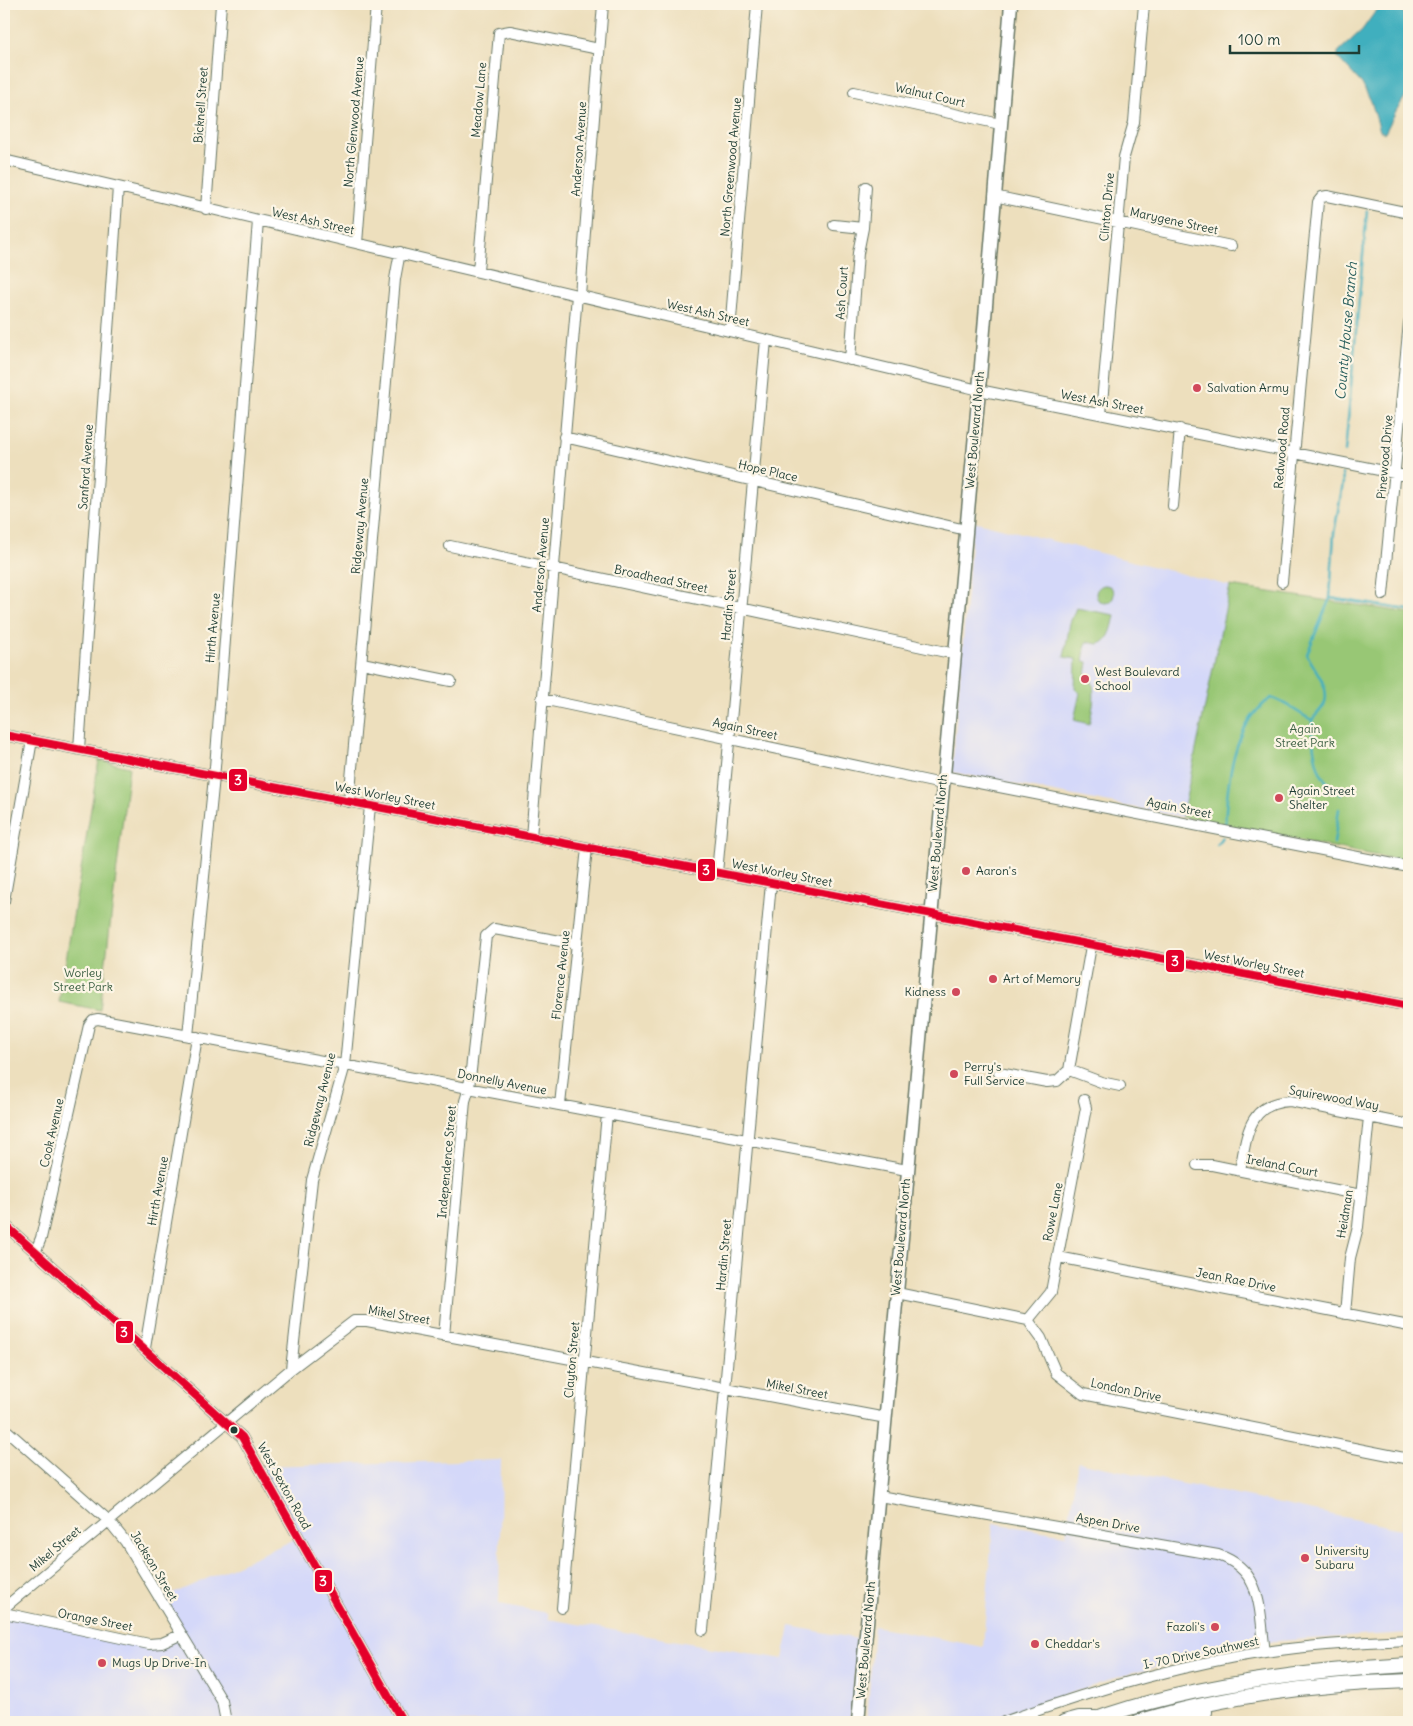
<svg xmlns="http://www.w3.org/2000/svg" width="1413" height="1726" font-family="Delius,sans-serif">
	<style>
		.built { fill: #d4d8f9 }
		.green { fill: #98c775; stroke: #5c8254 }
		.water { fill: #40afbe; stroke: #307679 }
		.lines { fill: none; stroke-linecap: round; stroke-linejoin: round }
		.stream { stroke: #40afbe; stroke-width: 2.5 }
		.minor-casing { stroke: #677664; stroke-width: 12 }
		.major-casing { stroke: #677664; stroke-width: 15 }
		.highway-casing { stroke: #677664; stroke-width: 16 }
		.minor { stroke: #fff; stroke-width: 10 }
		.major { stroke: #fff; stroke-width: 12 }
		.highway { stroke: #fff; stroke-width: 14 }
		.bus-1-casing { stroke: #fcf5e5; stroke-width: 11 }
		.bus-1 { stroke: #e4002b; stroke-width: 8 }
		.poi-dot { fill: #d1495b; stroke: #fcf5e5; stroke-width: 2 }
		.bus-dot { fill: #1f3d34; stroke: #fcf5e5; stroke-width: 2 }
		.labels { text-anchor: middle; stroke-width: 4.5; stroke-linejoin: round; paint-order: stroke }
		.street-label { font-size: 12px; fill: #1f3d34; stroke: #fcf5e5 }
		.poi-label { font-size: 12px; fill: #1f3d34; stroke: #fcf5e5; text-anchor: start }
		.park-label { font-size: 12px; fill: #3d6044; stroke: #fcf5e5 }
		.water-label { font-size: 14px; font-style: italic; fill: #295f5d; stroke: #fcf5e5 }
		.line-badge { stroke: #fcf5e5; stroke-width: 2 }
		.badge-label { font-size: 14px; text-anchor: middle; font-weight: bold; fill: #fff }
	</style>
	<rect width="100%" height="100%" fill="#fcf5e5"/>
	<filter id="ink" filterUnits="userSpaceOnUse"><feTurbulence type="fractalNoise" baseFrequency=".02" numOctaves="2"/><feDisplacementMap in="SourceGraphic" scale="10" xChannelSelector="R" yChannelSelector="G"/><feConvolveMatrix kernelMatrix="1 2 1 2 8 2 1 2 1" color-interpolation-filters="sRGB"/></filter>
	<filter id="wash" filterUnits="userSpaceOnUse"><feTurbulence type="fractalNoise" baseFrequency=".0096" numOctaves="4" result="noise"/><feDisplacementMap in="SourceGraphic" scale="20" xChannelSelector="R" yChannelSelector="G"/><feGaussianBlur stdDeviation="1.12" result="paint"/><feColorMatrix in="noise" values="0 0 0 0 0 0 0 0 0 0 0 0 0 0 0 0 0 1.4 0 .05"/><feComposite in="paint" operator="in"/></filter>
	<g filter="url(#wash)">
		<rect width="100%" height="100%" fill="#eddfbd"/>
		<!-- built -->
		<path class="built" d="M973 521 1230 586 1182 817 952 772Z
			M501 1460 499 1604 548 1613V1619L783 1659 790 1626 858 1639 850 1722H4V1614L149 1643 180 1634 159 1600 298 1538 260 1466Z
			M1078 1462 1401 1529 1403 1518 1409 1519V1633L1276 1641 1209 1653 1122 1676 986 1722H867L874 1626 983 1647 993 1523 1066 1535Z"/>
		<!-- green -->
		<path class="green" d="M1096 594a9 9 0 1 1 18 0a9 9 0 1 1-18 0Z
			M1230 586 1409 613V862L1182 817Z
			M1076 608 1115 615C1113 624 1111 641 1099 644 1096 644 1089 642 1086 642L1083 661 1088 662 1086 675 1090 676C1097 690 1093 709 1089 724L1074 720 1080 693 1075 688 1076 659 1064 657 1070 623Z
			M99 760 129 767 100 1010 59 1002Z"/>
		<!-- water -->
		<path class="water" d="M1386 4H1402L1403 13 1409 19V91L1396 111 1385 133 1380 131 1371 101 1362 84 1338 58V52L1362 30 1375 12Z"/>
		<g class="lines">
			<!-- stream -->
			<path class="stream" d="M1345 452 1367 211
				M1342 474 1343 483 1334 533 1330 598 1409 610
				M1330 598 1307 654C1313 668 1332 688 1324 705 1321 710 1315 716 1312 720 1312 737 1314 769 1326 781 1331 786 1336 789 1341 794
				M1225 826C1227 783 1232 725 1271 698 1286 702 1297 713 1312 720
				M1334 843 1339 809
				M1217 844 1222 837"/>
		</g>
	</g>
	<g filter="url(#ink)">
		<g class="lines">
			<defs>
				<path id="minor" d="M854 92 1000 124
					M4 160 979 390 1409 476
					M994 196 1231 246
					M206 209 221 4
					M834 225 863 228 858 253 850 360
					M863 228 866 187
					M357 243 376 4
					M478 271 499 33 510 31 599 49
					M580 295 603 4
					M730 331 757 4
					M1101 414 1124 157 1134 122 1144 4
					M564 437 966 530
					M1173 506 1180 429
					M450 546 955 654
					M1282 582 1318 202 1322 197 1327 196 1409 213
					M1383 595 1409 322
					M362 663 451 681
					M542 699 942 784
					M4 735 1409 1006
					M79 749 118 187
					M943 776 1409 867
					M349 802 395 279 400 252
					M531 837 577 295
					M717 873 766 340
					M4 901 32 740
					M188 1036 215 767 258 221
					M1069 1070 1091 946
					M999 1073 1047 1082 1057 1081 1069 1070 1101 1082 1120 1086
					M560 1105 587 848
					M1197 1165H1212L1361 1195
					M1240 1170C1247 1137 1247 1103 1290 1101L1409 1125
					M4 1224 242 1437 403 1722
					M35 1253 41 1238 89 1025 93 1020 98 1019 907 1170
					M1058 1257 1409 1326
					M897 1293 1028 1320 1041 1338 1056 1373 1083 1394 1409 1459
					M1345 1314 1350 1258 1358 1227 1369 1117
					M1028 1320 1051 1292 1086 1108 1084 1100
					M444 1336 465 1101 469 1088 486 936 494 929 577 944
					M145 1348 197 1037
					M291 1369 312 1180 345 1065 370 806
					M4 1428 108 1520 125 1541 222 1701 226 1722
					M879 1496 1218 1555C1264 1570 1259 1612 1265 1652
					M4 1608 291 1369 354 1321H367L886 1418
					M562 1608 607 1114
					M4 1613 149 1644 162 1643 180 1635
					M703 1630 771 883
					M1004 1722C1088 1692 1176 1665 1265 1652 1313 1645 1361 1642 1409 1640"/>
				<path id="major" d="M858 1722 979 390 1011 4"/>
				<path id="highway" d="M1064 1722 1079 1718H1096
					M1088 1722C1186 1685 1305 1671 1409 1665
					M1138 1722C1225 1695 1318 1684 1409 1681
					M1181 1722 1205 1712"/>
			</defs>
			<!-- minor casing -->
			<use href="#minor" class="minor-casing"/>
			<!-- major casing -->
			<use href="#major" class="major-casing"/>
			<!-- highway casing -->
			<use href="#highway" class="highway-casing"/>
			<!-- minor -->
			<use href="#minor" class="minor"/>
			<!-- major -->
			<use href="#major" class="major"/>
			<!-- highway -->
			<use href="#highway" class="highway"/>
			<defs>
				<path id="bus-1" d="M4 735 1409 1006
					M4 1224 242 1437 403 1722"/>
			</defs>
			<!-- bus-1 casing -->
			<use href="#bus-1" class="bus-1-casing"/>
			<!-- bus-1 -->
			<use href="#bus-1" class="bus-1"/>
		</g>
	</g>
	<!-- markers -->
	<g class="poi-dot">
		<circle cx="1197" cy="388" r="5"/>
		<circle cx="1085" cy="679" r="5"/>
		<circle cx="1279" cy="798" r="5"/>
		<circle cx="966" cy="871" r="5"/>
		<circle cx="993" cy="979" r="5"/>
		<circle cx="956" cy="992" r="5"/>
		<circle cx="954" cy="1074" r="5"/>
		<circle cx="1305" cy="1558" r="5"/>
		<circle cx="1215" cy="1627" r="5"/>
		<circle cx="1035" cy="1644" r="5"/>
		<circle cx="102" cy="1663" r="5"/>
	</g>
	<circle class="bus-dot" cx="234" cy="1430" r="4.5"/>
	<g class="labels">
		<!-- street labels -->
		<g class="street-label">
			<text transform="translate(930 95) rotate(13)" y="4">Walnut Court</text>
			<text transform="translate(479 100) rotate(-85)" y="4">Meadow Lane</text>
			<text transform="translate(201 105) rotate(-86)" y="4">Bicknell Street</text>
			<text transform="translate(354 122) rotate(-85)" y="4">North Glenwood Avenue</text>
			<text transform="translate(579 149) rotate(-86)" y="4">Anderson Avenue</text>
			<text transform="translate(731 167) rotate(-85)" y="4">North Greenwood Avenue</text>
			<text transform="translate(1107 207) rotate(-85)" y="4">Clinton Drive</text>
			<text transform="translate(313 221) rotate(13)" y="4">West Ash Street</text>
			<text transform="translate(1174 221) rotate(12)" y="4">Marygene Street</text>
			<text transform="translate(842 293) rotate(-86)" y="4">Ash Court</text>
			<text transform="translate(708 313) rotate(13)" y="4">West Ash Street</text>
			<text transform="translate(1102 402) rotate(11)" y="4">West Ash Street</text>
			<text transform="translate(975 430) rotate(-85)" y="4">West Boulevard North</text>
			<text transform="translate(1282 448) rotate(-85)" y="4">Redwood Road</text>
			<text transform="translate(1385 457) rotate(-85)" y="4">Pinewood Drive</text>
			<text transform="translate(86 467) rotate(-86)" y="4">Sanford Avenue</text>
			<text transform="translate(768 471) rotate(13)" y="4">Hope Place</text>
			<text transform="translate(360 526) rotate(-85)" y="4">Ridgeway Avenue</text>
			<text transform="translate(541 565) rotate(-85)" y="4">Anderson Avenue</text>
			<text transform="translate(661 579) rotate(12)" y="4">Broadhead Street</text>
			<text transform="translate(729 605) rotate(-85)" y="4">Hardin Street</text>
			<text transform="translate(213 628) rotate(-85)" y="4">Hirth Avenue</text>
			<text transform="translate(745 729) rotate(12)" y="4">Again Street</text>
			<text transform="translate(385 796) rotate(11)" y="4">West Worley Street</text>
			<text transform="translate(1179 808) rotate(11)" y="4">Again Street</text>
			<text transform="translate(938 833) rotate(-85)" y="4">West Boulevard North</text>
			<text transform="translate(782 873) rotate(11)" y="4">West Worley Street</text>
			<text transform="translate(1254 964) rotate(11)" y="4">West Worley Street</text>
			<text transform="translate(561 975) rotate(-84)" y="4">Florence Avenue</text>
			<text transform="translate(502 1082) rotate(11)" y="4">Donnelly Avenue</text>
			<text transform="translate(1334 1098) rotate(10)" y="4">Squirewood Way</text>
			<text transform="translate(320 1100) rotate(-76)" y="4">Ridgeway Avenue</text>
			<text transform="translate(52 1133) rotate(-77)" y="4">Cook Avenue</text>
			<text transform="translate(447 1162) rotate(-85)" y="4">Independence Street</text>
			<text transform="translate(1282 1166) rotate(11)" y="4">Ireland Court</text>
			<text transform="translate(158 1191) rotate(-80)" y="4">Hirth Avenue</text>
			<text transform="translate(1053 1212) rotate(-79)" y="4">Rowe Lane</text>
			<text transform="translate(1345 1214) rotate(-81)" y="4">Heidman</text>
			<text transform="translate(901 1237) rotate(-85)" y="4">West Boulevard North</text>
			<text transform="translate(724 1255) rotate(-85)" y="4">Hardin Street</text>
			<text transform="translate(1236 1280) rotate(11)" y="4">Jean Rae Drive</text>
			<text transform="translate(399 1315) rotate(10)" y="4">Mikel Street</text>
			<text transform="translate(572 1360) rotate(-85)" y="4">Clayton Street</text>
			<text transform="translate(797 1389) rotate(11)" y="4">Mikel Street</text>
			<text transform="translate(1126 1390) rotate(12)" y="4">London Drive</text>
			<text transform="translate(284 1486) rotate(61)" y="4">West Sexton Road</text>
			<text transform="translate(1108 1523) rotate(10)" y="4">Aspen Drive</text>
			<text transform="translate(55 1549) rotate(-40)" y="4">Mikel Street</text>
			<text transform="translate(154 1566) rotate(59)" y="4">Jackson Street</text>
			<text transform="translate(95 1620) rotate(11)" y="4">Orange Street</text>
			<text transform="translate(866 1640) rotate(-85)" y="4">West Boulevard North</text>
			<text transform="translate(1201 1653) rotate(-12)" y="4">I- 70 Drive Southwest</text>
		</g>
		<!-- poi labels -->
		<g class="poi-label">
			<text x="1207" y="392">Salvation Army</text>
			<text x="1095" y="676">West Boulevard<tspan x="1095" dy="14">School</tspan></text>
			<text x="1289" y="795">Again Street<tspan x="1289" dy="14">Shelter</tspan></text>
			<text x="976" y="875">Aaron's</text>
			<text x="1003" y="983">Art of Memory</text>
			<text x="946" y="996" text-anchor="end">Kidness</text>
			<text x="964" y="1071">Perry's<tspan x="964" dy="14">Full Service</tspan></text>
			<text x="1315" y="1555">University<tspan x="1315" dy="14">Subaru</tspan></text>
			<text x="1205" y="1631" text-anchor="end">Fazoli's</text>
			<text x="1045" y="1648">Cheddar's</text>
			<text x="112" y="1667">Mugs Up Drive-In</text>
		</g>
		<!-- park labels -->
		<g class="park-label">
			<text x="1305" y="733">Again<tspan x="1305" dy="14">Street Park</tspan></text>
			<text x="83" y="977">Worley<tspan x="83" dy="14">Street Park</tspan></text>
		</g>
		<!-- water labels -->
		<g class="water-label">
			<text transform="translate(1346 331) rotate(-85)" y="5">County House Branch</text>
		</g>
	</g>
	<g class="line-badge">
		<rect x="228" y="768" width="20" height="24" rx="5" fill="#e4002b"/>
		<rect x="697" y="858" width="19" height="24" rx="5" fill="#e4002b"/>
		<rect x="1165" y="949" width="20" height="24" rx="5" fill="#e4002b"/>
		<rect x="115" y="1320" width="19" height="24" rx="5" fill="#e4002b"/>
		<rect x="314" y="1569" width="19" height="24" rx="5" fill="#e4002b"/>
	</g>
	<g class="badge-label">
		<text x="238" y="785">3</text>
		<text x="706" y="875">3</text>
		<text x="1175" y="966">3</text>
		<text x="124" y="1337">3</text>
		<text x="323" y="1586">3</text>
	</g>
	<!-- margin -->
	<rect width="1413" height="1726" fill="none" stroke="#fcf5e5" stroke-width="20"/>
	<!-- scale -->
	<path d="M1230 45v8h129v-8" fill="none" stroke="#1f3d34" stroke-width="2.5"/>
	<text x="1238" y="45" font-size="15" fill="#1f3d34" stroke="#fcf5e5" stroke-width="4" paint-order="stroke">100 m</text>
</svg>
